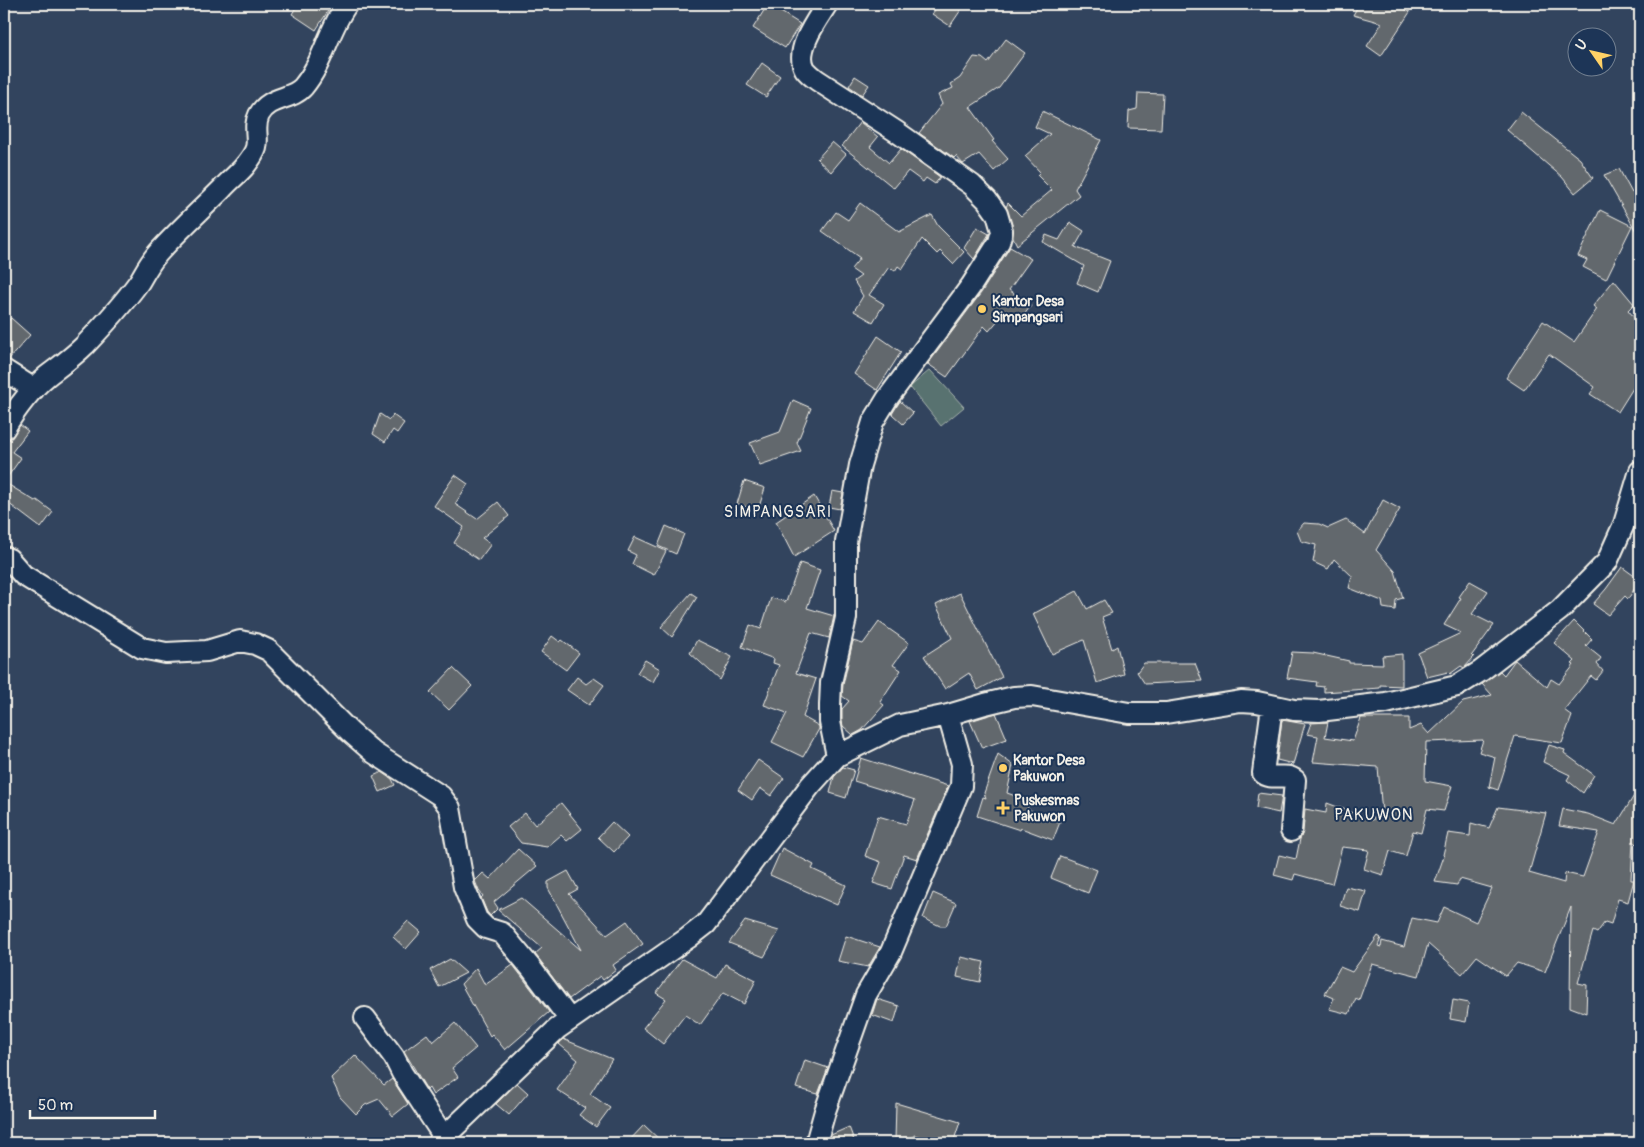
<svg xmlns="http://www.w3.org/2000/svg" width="1644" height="1147" font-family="Pangolin,sans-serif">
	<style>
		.green { fill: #58726f; stroke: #a6b2ac }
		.building { fill: #62676d; stroke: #f4f1e8 }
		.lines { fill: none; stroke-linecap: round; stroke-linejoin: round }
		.minor-casing { stroke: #f4f1e8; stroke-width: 24 }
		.minor { stroke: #1d3557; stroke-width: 20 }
		.poi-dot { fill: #ffd166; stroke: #1d3557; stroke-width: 2 }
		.labels { text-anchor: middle; stroke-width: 4; stroke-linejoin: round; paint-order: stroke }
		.poi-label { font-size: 14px; font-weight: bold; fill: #f4f1e8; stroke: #1d3557; text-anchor: start }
		.quarter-label { font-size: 16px; letter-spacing: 1px; fill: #f4f1e8; stroke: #1d3557 }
	</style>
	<rect width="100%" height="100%" fill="#32445e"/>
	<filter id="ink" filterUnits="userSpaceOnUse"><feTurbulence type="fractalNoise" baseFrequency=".02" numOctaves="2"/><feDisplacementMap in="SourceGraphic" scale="10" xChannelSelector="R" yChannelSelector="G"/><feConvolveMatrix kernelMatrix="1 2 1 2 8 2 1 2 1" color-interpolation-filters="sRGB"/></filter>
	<g filter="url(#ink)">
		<!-- green -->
		<path class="green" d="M930 370 964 407 941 426 910 387Z"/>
		<!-- building -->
		<path class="building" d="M298 4H328L324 9 328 11 316 30 292 14Z
			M768 4 800 24 785 48 753 28Z
			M939 4H965L950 26 932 14Z
			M1359 4H1395L1410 12 1381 56 1367 46 1382 23 1353 15Z
			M1006 39 1025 53 999 88 970 107 994 140 992 141 1008 159 994 171 979 154 963 164 956 156 954 158 919 133 942 104 938 95 953 88 951 84 960 78 974 57 982 58 988 63Z
			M762 63 780 76 766 97 747 85Z
			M855 76 869 85 862 95 849 86Z
			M1138 93 1163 94 1161 129 1128 128 1129 111 1137 109Z
			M1042 111 1101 140 1075 189 1079 195 1017 245 1013 237V228L1006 207 1008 203 1021 216 1052 190 1037 175 1040 172 1025 156 1050 134 1035 127Z
			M1521 112 1580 159 1593 178 1575 193 1562 177 1507 130Z
			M860 122 878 137 870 147 889 163 901 149 940 177 935 184 926 178 923 182 908 171 894 188 842 146Z
			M832 142 846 154 831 172 817 159Z
			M1619 169 1632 193 1640 186V238L1604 175Z
			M860 203 899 232 932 215 938 226 964 252 953 264 940 251 937 254 922 239 902 269 898 266 895 271 889 267 869 295 884 304 873 322 854 311 863 296 854 281 861 276 851 269 860 258 822 231 836 212 848 220Z
			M1600 210 1632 226 1606 279 1583 267 1587 260 1578 256Z
			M1070 222 1084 231 1075 247 1110 261 1098 292 1077 283 1084 266 1043 242 1046 235 1059 240Z
			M977 227 989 234 974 259 964 248Z
			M1010 247 1031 259 1009 290 1031 306 1018 322 1005 312 989 331 984 326 947 377 928 364 981 293Z
			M1614 280 1634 304 1628 310 1640 324V389L1635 385 1618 412 1590 394 1595 387 1549 354 1524 390 1506 378 1543 321 1574 342 1597 309 1593 306Z
			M11 318 30 335 9 359 4 358V326Z
			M878 336 901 352 877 390 854 374Z
			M793 400 811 408 797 443 801 451 760 465 750 443 780 432Z
			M900 401 913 413 903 424 892 414Z
			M380 414 389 420 393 415 404 423 397 433 393 430 385 442 373 434Z
			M20 425 28 431 12 452 21 458 4 482V441L10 439Z
			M455 475 468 484 455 504 477 519 498 502 509 516 482 538 491 544 479 560 454 543 464 527 434 506Z
			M744 481 765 488 758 510 737 504Z
			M4 482 35 501 37 500 53 512 41 528 4 500Z
			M832 491 843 493 840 509 829 507Z
			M814 496 834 531 794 557 776 522Z
			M1383 500 1400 509 1376 550 1395 571 1403 598 1396 600 1395 610 1383 608 1382 601 1349 588 1352 576 1334 559 1328 569 1313 562 1316 545 1301 541 1297 531 1304 523 1319 524 1328 528 1346 520 1365 534Z
			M666 526 684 534 676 554 658 546Z
			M635 537 666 551 654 575 632 564 636 555 628 551Z
			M800 563 820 570 807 608 834 616 829 638 811 633 796 673 816 679 803 717 819 726V729L803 757 772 742 787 713 764 705 779 665 773 663 774 659 742 647 750 625 761 629 771 598 786 602Z
			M1622 567 1640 580 1628 599 1625 596 1608 615 1593 604 1606 589Z
			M1470 581 1488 591 1472 614 1494 625 1472 655 1474 657 1464 668 1461 666 1450 674 1448 672 1427 677 1418 653 1461 633 1444 625 1461 598 1459 597Z
			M1077 591 1087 609 1104 600 1112 613 1102 617 1112 649 1117 646 1124 674 1097 683 1084 640 1052 654 1033 614Z
			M691 593 697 597 672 637 661 627Z
			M960 593 1002 677 978 690 969 673 945 689 924 656 952 638 936 605Z
			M1574 621 1592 639 1586 646 1601 658 1597 664 1603 671 1596 680 1591 676 1564 710 1572 716 1562 743 1515 736 1498 790 1489 787 1495 757 1479 752 1483 740 1426 742 1425 781 1452 786 1444 811 1427 809 1421 833 1413 831 1406 856 1390 851 1383 875 1364 869 1369 850 1342 847 1332 884 1295 874 1293 880 1274 875 1279 855 1296 859 1300 839 1303 832 1305 809 1326 813 1327 803 1373 820 1375 811 1382 813 1378 767 1313 762 1318 736 1307 734 1311 723 1328 722 1325 737 1353 741 1361 718H1409V730L1421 725 1429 734 1463 702 1492 695 1482 684 1500 671 1504 675 1515 660 1547 687 1551 679 1559 684 1574 665 1572 664 1575 661 1554 643Z
			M879 622 909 643 893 665 901 670 880 702 884 705 862 730 853 735 843 726 842 721V709L849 701 842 696 843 685 853 641 863 644Z
			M552 636 560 642 562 640 579 653 566 670 541 652Z
			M697 640 732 657 720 680 690 653Z
			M1292 652 1313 653 1349 661V663L1383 664 1382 656 1402 654V686L1380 685V688L1324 692V687L1316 686 1317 682 1287 678Z
			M645 660 660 669 653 682 637 673Z
			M1144 663H1195L1202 681 1145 684 1137 672Z
			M453 668 472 686 449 710 430 692Z
			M577 677 586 684 594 678 604 685 589 705 567 690Z
			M996 713 1007 739 982 748 970 721Z
			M1282 720 1305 724 1293 764 1277 760Z
			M1549 745 1565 750 1564 753 1594 775 1583 793 1567 780 1570 775 1543 762Z
			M998 754 1013 765 1007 793 1030 801 1027 809 1060 822 1053 840 1021 828 1020 830 977 816 983 797 986 798 984 793Z
			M861 758 948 786 917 859 904 855 892 889 873 883 881 862 865 856 878 816 906 824 915 800 854 781Z
			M758 760 784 778 771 796 760 788 752 800 738 790Z
			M843 767 854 770 846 798 830 793 834 777Z
			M382 772 392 779 395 785 380 792 373 776Z
			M1640 786V846L1633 841 1631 880H1634L1628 902 1618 899 1611 924 1605 922 1597 933 1593 931 1578 983 1587 985 1586 1013 1570 1007 1571 907 1545 972 1517 963 1506 976 1477 956 1462 974 1428 944 1419 976 1372 964 1359 1000 1356 998 1349 1014 1329 1009 1334 998 1325 994 1340 967 1352 972 1378 936 1381 938 1378 946 1381 947 1382 941 1404 947 1412 918 1437 923 1444 907 1476 922 1492 888 1460 879 1457 885 1435 882 1444 856 1443 855 1448 833 1470 836 1471 823 1489 828 1498 807 1546 813 1529 873 1564 883 1565 873 1583 877 1599 832 1559 826 1563 809 1588 814 1616 825Z
			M1258 793 1282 796 1279 813 1256 808Z
			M561 803 582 829 567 841 561 835 547 847 521 843 508 827 525 813 535 825Z
			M612 822 628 837 614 852 598 837Z
			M782 848 814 865 812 869 846 885 837 905 770 875Z
			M518 849 537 866 494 902 498 908 490 916 487 912 481 898 483 896 479 891 475 881 483 873 490 879Z
			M1060 856 1097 870 1088 893 1051 878Z
			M568 871 578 889 569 894 607 935 627 921 643 944 613 965 616 970 603 980 600 976 569 999 535 954 542 948 498 910 521 898 581 950 548 888V882Z
			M1346 887 1366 891 1360 912 1340 906Z
			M933 893 956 903 946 926H940L923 918Z
			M408 921 421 932 406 949 393 937Z
			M745 921 779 931 764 957 729 943Z
			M846 936 880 947 868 967 838 961Z
			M961 957 984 962 980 982 957 977Z
			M450 959 466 973 439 987 430 970Z
			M682 959 717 978 725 964 756 980 744 1004 723 993 700 1025 685 1015 663 1044 643 1028 666 999 656 993Z
			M513 965 549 1012 505 1050 492 1034 490 1036 461 984 476 968 485 985Z
			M877 999 899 1006 894 1023 872 1015Z
			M1453 1000 1469 1003 1466 1022 1450 1019Z
			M455 1023 476 1048 452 1068 458 1077 433 1095 429 1088 427 1090 404 1051 427 1034 433 1042Z
			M563 1039 612 1059 590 1094 610 1108 596 1127 579 1115 585 1108 557 1090 578 1060 559 1044Z
			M355 1055 384 1085 392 1079 408 1104 393 1116 379 1099 365 1105 356 1114 340 1097 331 1078Z
			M805 1060 828 1068 818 1094 796 1088Z
			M517 1083 528 1093 509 1115 496 1104Z
			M896 1103 960 1122 953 1143H941L914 1135 912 1143 895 1141Z
			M644 1125 663 1143H627Z
			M849 1127 855 1143H828L831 1135Z"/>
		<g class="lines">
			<defs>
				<path id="minor" d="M827 4C817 20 794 50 805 69 808 73 813 77 817 80L897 132 972 185 987 200 997 214 1002 231 999 242 971 286 887 399 873 422 860 465 846 542V618L831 683 830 705V722L837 756
					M4 370 34 389
					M4 429C16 409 29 391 47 376 60 366 73 357 85 345 104 325 123 304 139 282 145 272 150 262 158 253 178 231 201 210 222 189 229 181 237 175 244 167 248 162 254 155 256 148 259 137 253 127 259 115 269 96 292 100 303 87 324 62 328 30 347 4
					M4 557 9 559 23 575 142 648 166 653 207 651 240 641 255 644 268 650 350 732 374 753 441 796 450 808 464 887 477 919 486 928 502 933 531 968 570 1020
					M1272 706 1263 773C1271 781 1286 772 1295 780L1291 831
					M365 1018 394 1057 402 1073 444 1137
					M438 1143 557 1029 688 938 706 924 810 786 837 756 900 725 948 715 985 704 1014 697 1032 696 1129 713H1166L1241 701 1257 702 1294 710 1319 711 1386 703 1457 686 1481 671 1560 610 1607 562 1624 524 1640 471
					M816 1143 825 1111 866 995 891 952 961 786 962 764 948 715"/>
			</defs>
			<!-- minor casing -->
			<use href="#minor" class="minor-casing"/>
			<!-- minor -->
			<use href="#minor" class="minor"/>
		</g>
	</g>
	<!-- markers -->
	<g class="poi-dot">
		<circle cx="982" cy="309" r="5"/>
		<circle cx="1003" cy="768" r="5"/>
		<path d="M1000.5 800.5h5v5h5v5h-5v5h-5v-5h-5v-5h5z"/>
	</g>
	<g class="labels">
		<!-- poi labels -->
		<g class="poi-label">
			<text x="992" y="306">Kantor Desa<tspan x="992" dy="16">Simpangsari</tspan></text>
			<text x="1013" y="765">Kantor Desa<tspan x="1013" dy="16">Pakuwon</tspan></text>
			<text x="1014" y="805">Puskesmas<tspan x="1014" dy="16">Pakuwon</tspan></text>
		</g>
		<!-- quarter labels -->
		<g class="quarter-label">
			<text x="778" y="517">SIMPANGSARI</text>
			<text x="1374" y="820">PAKUWON</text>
		</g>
	</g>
	<!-- margin -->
	<rect width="1644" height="1147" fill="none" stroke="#1d3557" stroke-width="20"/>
	<rect x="10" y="10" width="1624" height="1127" fill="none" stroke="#f4f1e8" stroke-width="2" filter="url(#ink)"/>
	<!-- north arrow -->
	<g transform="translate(1592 52) rotate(304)"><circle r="24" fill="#1d3557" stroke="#738091"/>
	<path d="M0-4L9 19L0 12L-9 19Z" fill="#ffd166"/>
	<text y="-8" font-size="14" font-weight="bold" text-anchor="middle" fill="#f4f1e8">U</text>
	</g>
	<!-- scale -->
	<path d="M30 1110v8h125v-8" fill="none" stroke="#f4f1e8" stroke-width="2.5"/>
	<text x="38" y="1110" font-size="15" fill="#f4f1e8" stroke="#1d3557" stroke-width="4" paint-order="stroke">50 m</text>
</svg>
